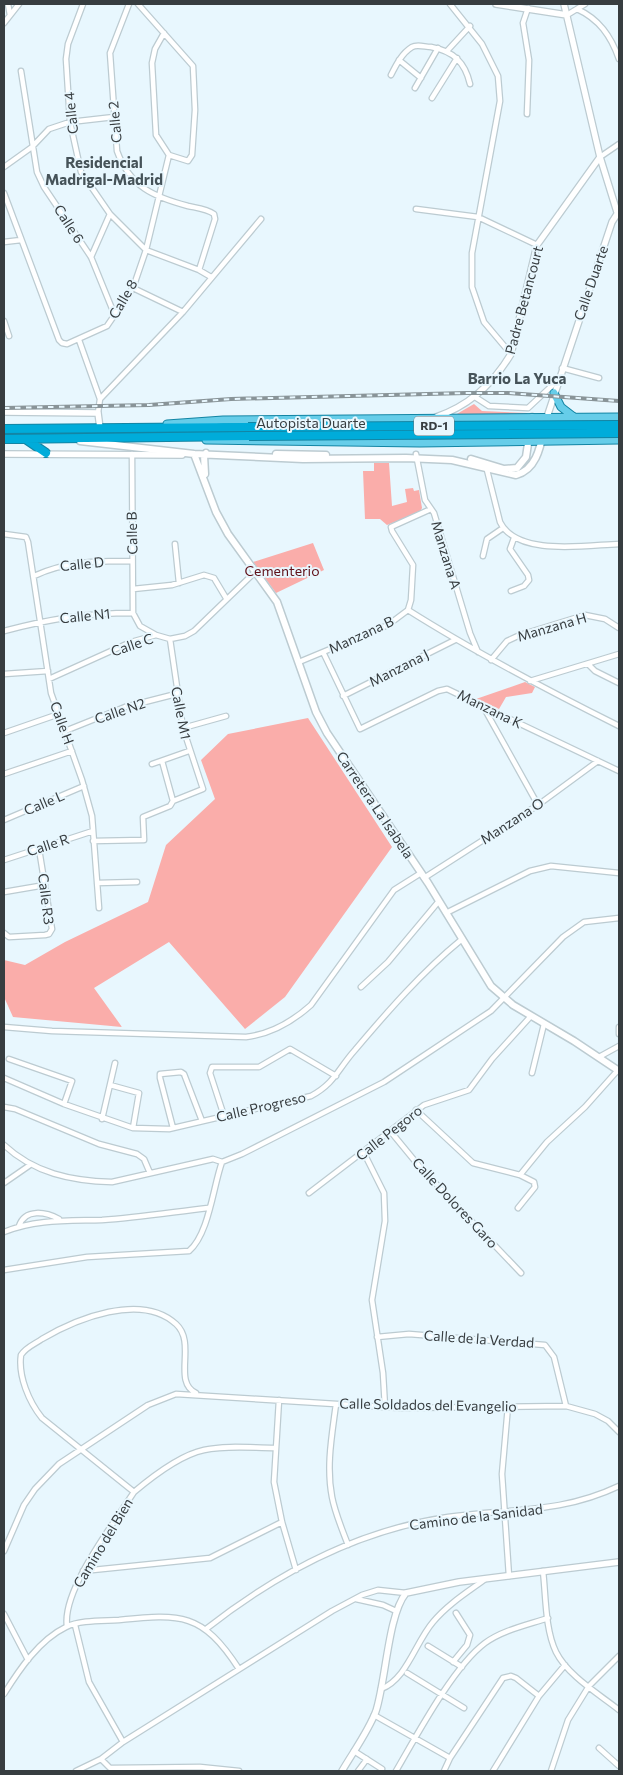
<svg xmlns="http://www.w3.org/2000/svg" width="623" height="1775" font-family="Commissioner,sans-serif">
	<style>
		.green { fill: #faadaa }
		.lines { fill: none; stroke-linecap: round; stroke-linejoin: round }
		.minor-casing { stroke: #bccbd1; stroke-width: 7 }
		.tertiary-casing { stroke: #bccbd1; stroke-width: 8 }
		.secondary-casing { stroke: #bccbd1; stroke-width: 9 }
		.primary-casing { stroke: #1385a4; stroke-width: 9 }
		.motorway-casing { stroke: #1385a4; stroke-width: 10 }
		.minor { stroke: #fff; stroke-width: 4.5 }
		.tertiary { stroke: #fff; stroke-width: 5.5 }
		.secondary { stroke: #fff; stroke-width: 6 }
		.primary { stroke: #66cde9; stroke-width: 7 }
		.motorway { stroke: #00acda; stroke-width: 8 }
		.rail-casing { stroke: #899498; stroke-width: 4 }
		.rail { stroke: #e8f7fe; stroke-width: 2; stroke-dasharray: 5.5; stroke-linecap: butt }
		.motorway-bridge-casing { stroke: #1385a4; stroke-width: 10; stroke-linecap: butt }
		.motorway-bridge { stroke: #00acda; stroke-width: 8 }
		.labels { text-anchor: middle; stroke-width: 4; stroke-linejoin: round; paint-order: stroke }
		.shield { fill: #e8f7fe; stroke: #6c7579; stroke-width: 1 }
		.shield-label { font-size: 12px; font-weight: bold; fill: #373d40 }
		.street-label { font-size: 14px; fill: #373d40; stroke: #e8f7fe }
		.park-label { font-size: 14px; fill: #5f1018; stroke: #e8f7fe }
		.neighbourhood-label { font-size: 15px; font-weight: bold; fill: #465359; stroke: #e8f7fe }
	</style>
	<rect width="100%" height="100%" fill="#e8f7fe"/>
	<!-- green -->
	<path class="green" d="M474 404 482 411 527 413 529 416 455 415Z
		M374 463H389L392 506 407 502 405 489 413 488 414 491 419 490 422 508 420 512 387 525 380 519H365L363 471H374Z
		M313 543 324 570 276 593 253 562Z
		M525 682 535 687 532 693 506 697 499 709 476 699Z
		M308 718 392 847 285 997 245 1029 169 942 94 988 122 1027 13 1017 4 997V960L25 965 65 942 148 902 166 845 215 799 201 760 228 734Z"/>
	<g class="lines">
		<defs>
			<path id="minor" d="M8 4 10 15
				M83 4 68 44 66 59 70 122 81 172 110 214 146 250 199 270 211 277
				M129 4 110 53 117 151C130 187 154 197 188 206 197 208 207 209 214 214L215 219 199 270
				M138 4 193 66 195 110 192 155 188 161 169 155 156 135 152 63 155 49 164 33
				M450 4 482 44 498 76 500 101 472 253V287L484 322 511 354
				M577 9C599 19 611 36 619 59
				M567 15 585 4
				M4 23 19 4
				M447 51 470 26
				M399 60 421 78
				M21 71 37 172 44 187 91 257 115 316
				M391 75C396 65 402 53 412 47 417 44 425 47 431 47 453 51 465 62 470 84
				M415 88 438 48
				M432 98 457 58
				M527 114 529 60 523 23 528 8
				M600 157 619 144
				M4 167 32 147 49 129 70 122 114 117
				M4 193 59 340 62 343 67 344 107 326 133 288 146 250 169 155
				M416 209 478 217 537 245
				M4 242 21 240
				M91 257 110 214
				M133 288 183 312
				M4 321 9 336
				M79 340 100 399
				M562 368 599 378
				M475 397 489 406 528 408 558 380
				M98 413 100 399 183 312 261 219
				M132 454 133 613
				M416 454 425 500 434 513 470 633 478 652
				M486 466 500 522C517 557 587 545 619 544
				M4 534 26 537 28 542 51 693 82 780 92 816 99 908
				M175 544 179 583
				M483 556 487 539 503 528
				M34 576C66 561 97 561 132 561
				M133 589 172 585 204 575 214 578 226 598
				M511 591 524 586 529 580 528 575 510 549 514 538
				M408 610C476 653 547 690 619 726
				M4 631C49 619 87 613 133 613L140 626 156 635
				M170 639 183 728 203 789 173 801
				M323 652 360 729 438 691 447 689 619 771
				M491 660 507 641 520 635 585 615 605 619 619 628
				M299 662 388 625 408 610 411 600 413 565 392 531 391 527 431 509
				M588 664 595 671 619 683
				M4 674 48 671
				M49 679 131 642 156 635 170 639 185 636 194 631 255 572
				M530 681 619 654
				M343 696 455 640
				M484 708 538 805
				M183 728 226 716
				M65 731 125 707 176 694
				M4 733 59 714
				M162 761 173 801
				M152 764 189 751
				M4 774 72 751
				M4 820 84 786
				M93 841 144 840 143 817 170 806 173 801
				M4 860 93 831
				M424 878 538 805 598 761
				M97 883 137 882
				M4 892 45 885
				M446 913 530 871 551 866 619 873
				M4 933 9 937 45 935 49 934 52 929 39 849
				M361 987 388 962 439 901
				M4 1027 52 1031 246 1037C271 1034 292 1022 311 1005L394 890 421 873
				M619 1027V1034
				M599 1057 619 1046
				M9 1059 72 1081 64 1104
				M532 1073 544 1024
				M4 1078 64 1104 133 1128 169 1129 311 1096C335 1083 338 1069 355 1050 388 1011 422 972 461 940
				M110 1085 139 1093 133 1128
				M4 1107 15 1109 99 1144 137 1154 144 1159 150 1173
				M416 1110 473 1163 520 1175 534 1182 535 1187 518 1208
				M224 1116 210 1073 212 1067H259L290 1049 336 1076
				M102 1119 115 1063
				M173 1128 160 1078V1074L181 1072 184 1074 202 1121
				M391 1132 419 1166 521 1273
				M4 1145C34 1173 71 1181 112 1182L213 1159 222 1162 242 1154 384 1082 491 1011 563 937 584 922 619 918
				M364 1153 384 1193 385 1221 372 1300 383 1373 385 1407
				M520 1175 547 1142 585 1107 618 1070
				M4 1183 30 1165
				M309 1193 424 1105 469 1090 492 1059 531 1016
				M19 1226C25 1208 46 1212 59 1219
				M4 1232C36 1219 68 1221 102 1220 137 1218 173 1212 208 1208
				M4 1270 87 1257 189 1251C209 1234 213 1187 222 1162
				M377 1337 409 1334 545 1345 554 1357 566 1406
				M279 1400 274 1482 282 1522 296 1570
				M336 1404C332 1435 326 1466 332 1497 335 1513 342 1529 348 1545
				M508 1406 502 1474 509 1576
				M134 1492 42 1418C29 1402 18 1376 21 1355 26 1347 35 1344 42 1339 76 1319 141 1292 176 1324 197 1343 172 1382 196 1393
				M4 1551 24 1505 35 1489 59 1464 148 1405 176 1394 400 1408 566 1406 595 1414 608 1421 619 1432
				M83 1571 210 1558 282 1522
				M543 1571C546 1597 545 1629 556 1652 568 1676 599 1694 619 1710
				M356 1599 383 1605 396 1611
				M4 1614 28 1660
				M75 1625 89 1682 123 1742
				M67 1626C62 1590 114 1523 134 1492 153 1476 180 1455 204 1450 227 1445 252 1448 275 1448
				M206 1629C276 1574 359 1530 448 1517 511 1508 560 1514 619 1486
				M428 1646 462 1667
				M453 1662 467 1645 470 1635 456 1613
				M407 1673 464 1708
				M381 1689C407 1679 415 1643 433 1622 447 1605 466 1593 484 1580
				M4 1694C19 1670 39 1640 66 1627 80 1620 102 1621 119 1620 181 1614 202 1612 239 1669
				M374 1715 450 1758 503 1678 511 1676 516 1678 539 1696
				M599 1748 619 1766
				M354 1751 382 1769
				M101 1759 110 1768 200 1767 239 1771
				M76 1771 101 1759 123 1742 332 1611 362 1595 378 1590 406 1593
				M358 1771 367 1759
				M396 1771C417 1735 453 1667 485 1643 503 1630 527 1625 548 1618
				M444 1771 450 1758
				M493 1771 539 1696 565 1665
				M551 1771 568 1720 589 1686 619 1656"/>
			<path id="tertiary" d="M496 4 567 15
				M564 4 600 157 617 212
				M4 412 98 413 100 428
				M436 417C469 406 493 384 511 354L537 245 600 157
				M547 417 612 222 619 211
				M4 454 182 455
				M342 1771C353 1752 368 1732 376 1711 386 1680 388 1615 406 1593L459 1582 619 1562"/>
			<path id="secondary" d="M80 441 194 454 303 459 406 458 452 460 516 475C539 469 541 441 546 421
				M194 454 216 512 228 534 277 602 316 712 327 733 428 883 491 986 513 1005 574 1041 619 1071
				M276 454 326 455
				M471 459 504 469 517 468 526 457 532 417
				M205 474 204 455 206 453"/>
			<path id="primary" d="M554 393 561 407 574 417
				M167 424 223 420 619 417
				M206 440 420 443 619 440"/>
			<path id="motorway" d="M4 429 248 427
				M4 439 249 436
				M27 440 46 453"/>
		</defs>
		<!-- minor casing -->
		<use href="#minor" class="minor-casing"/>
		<!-- tertiary casing -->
		<use href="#tertiary" class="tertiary-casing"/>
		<!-- secondary casing -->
		<use href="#secondary" class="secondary-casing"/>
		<!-- primary casing -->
		<use href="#primary" class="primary-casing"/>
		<!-- motorway casing -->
		<use href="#motorway" class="motorway-casing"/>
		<!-- minor -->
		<use href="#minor" class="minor"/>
		<!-- tertiary -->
		<use href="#tertiary" class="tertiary"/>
		<!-- secondary -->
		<use href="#secondary" class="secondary"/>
		<!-- primary -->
		<use href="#primary" class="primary"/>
		<!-- motorway -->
		<use href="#motorway" class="motorway"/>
		<defs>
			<path id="rail" d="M4 408 149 405 231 399 466 393H508L619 401"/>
		</defs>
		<!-- rail casing -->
		<use href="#rail" class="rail-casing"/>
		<!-- rail -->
		<use href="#rail" class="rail"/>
		<defs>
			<path id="motorway-bridge" d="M248 427 619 425
				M249 436 619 433"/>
		</defs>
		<!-- motorway-bridge casing -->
		<use href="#motorway-bridge" class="motorway-bridge-casing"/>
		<!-- motorway-bridge -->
		<use href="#motorway-bridge" class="motorway-bridge"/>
	</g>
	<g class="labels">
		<!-- shield labels -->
		<rect class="shield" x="414" y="416.5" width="40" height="19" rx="4"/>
		<g class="shield-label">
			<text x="434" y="430">RD-1</text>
		</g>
		<!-- street labels -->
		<g class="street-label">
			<text transform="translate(71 113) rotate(-96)" y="5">Calle 4</text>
			<text transform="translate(115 122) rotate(-95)" y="5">Calle 2</text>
			<text transform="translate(69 224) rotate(57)" y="5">Calle 6</text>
			<text transform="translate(591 283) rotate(-71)" y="5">Calle Duarte</text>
			<text transform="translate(123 299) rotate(-60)" y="5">Calle 8</text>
			<text transform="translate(524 300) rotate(-75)" y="5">Padre Betancourt</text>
			<text x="311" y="428">Autopista Duarte</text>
			<text transform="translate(132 533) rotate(-91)" y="5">Calle B</text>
			<text transform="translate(446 555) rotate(73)" y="5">Manzana A</text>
			<text transform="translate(82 564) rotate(-6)" y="5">Calle D</text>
			<text transform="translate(85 616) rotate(-6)" y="5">Calle N1</text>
			<text transform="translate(552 627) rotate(-16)" y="5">Manzana H</text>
			<text transform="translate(361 635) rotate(-25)" y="5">Manzana B</text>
			<text transform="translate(132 645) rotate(-19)" y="5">Calle C</text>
			<text transform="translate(399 668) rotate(-27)" y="5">Manzana J</text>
			<text transform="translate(490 709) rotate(26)" y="5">Manzana K</text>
			<text transform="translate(120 711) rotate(-19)" y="5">Calle N2</text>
			<text transform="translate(181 713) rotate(79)" y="5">Calle M1</text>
			<text transform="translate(62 723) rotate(70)" y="5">Calle H</text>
			<text transform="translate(44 803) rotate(-23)" y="5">Calle L</text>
			<text transform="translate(375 805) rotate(56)" y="5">Carretera La Isabela</text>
			<text transform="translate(512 821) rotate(-33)" y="5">Manzana O</text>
			<text transform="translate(48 845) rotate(-18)" y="5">Calle R</text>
			<text transform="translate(46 899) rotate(83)" y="5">Calle R3</text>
			<text transform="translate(261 1107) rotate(-13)" y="5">Calle Progreso</text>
			<text transform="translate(389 1133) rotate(-38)" y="5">Calle Pegoro</text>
			<text transform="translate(455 1203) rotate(47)" y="5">Calle Dolores Garo</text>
			<text transform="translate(479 1339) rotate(4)" y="5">Calle de la Verdad</text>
			<text transform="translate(428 1405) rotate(1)" y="5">Calle Soldados del Evangelio</text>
			<text transform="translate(476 1517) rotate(-7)" y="5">Camino de la Sanidad</text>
			<text transform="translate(103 1543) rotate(-59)" y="5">Camino del Bien</text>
		</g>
		<!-- park labels -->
		<g class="park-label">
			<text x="282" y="576">Cementerio</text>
		</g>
		<!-- neighbourhood labels -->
		<g class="neighbourhood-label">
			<text x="104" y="168">Residencial<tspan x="104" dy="17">Madrigal-Madrid</tspan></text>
			<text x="517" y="384">Barrio La Yuca</text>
		</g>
	</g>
	<!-- border -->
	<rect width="623" height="1775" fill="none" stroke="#373d40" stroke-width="10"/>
</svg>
